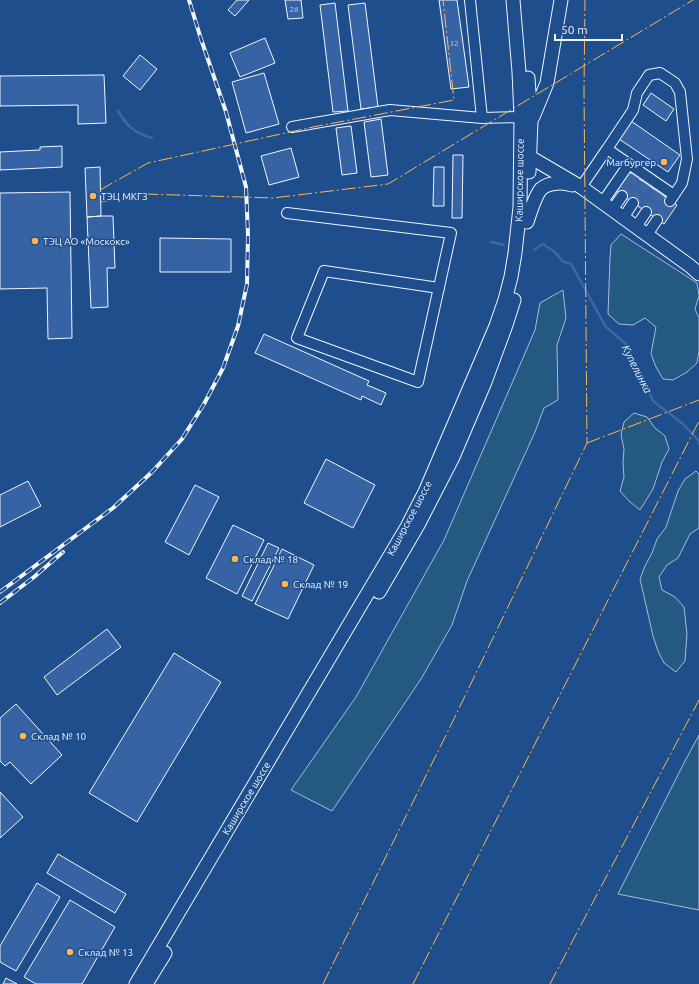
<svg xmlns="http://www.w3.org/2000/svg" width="699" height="984" font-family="Ubuntu,sans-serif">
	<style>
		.green { fill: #245a82; stroke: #a8bbd7 }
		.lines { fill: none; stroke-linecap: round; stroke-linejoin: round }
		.stream { stroke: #3b69a3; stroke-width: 2.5 }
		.building { fill: #3563a3; stroke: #f2f6ff }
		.minor-tunnel { stroke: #3f679d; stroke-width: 10; stroke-dasharray: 10 5; stroke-linecap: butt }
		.minor-casing { stroke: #f2f6ff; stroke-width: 12 }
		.major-casing { stroke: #f2f6ff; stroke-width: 15 }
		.minor { stroke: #1f4e8c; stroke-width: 10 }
		.major { stroke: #1f4e8c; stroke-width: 13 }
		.rail-casing { stroke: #f2f6ff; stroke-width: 4 }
		.rail { stroke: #1f4e8c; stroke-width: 2.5; stroke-dasharray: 8; stroke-linecap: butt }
		.power { stroke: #ffb74d; stroke-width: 1; stroke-dasharray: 14 3 2 3; stroke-linecap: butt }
		.poi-dot { fill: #ffb74d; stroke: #1f4e8c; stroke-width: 1.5 }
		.labels { text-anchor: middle; stroke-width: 3; stroke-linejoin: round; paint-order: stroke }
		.number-label { font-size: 8px; fill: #c3d1e8 }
		.poi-label { font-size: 10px; fill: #f2f6ff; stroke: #1f4e8c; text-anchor: start }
		.street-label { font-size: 10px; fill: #f2f6ff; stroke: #1f4e8c }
		.water-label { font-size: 11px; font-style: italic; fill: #f2f6ff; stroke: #1f4e8c }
	</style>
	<rect width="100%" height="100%" fill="#1f4e8c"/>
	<!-- green -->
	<path class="green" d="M621 234 697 283 699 296 695 309 699 318V351L697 363 687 372 673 380 663 379 656 367 651 354 656 327 645 318 633 325 619 324 608 314 610 258 611 245Z
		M563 290 566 318 557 345 558 400 544 408 535 432 467 581 452 625 421 679 332 811 291 790 356 697 444 540 535 330 540 303Z
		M634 413 647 417 655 428 665 436 669 449 662 462 653 489 640 510 629 501 620 491 624 477 623 463 624 449 621 435 624 422Z
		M696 471 699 474V528L690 534 678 558 667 565 659 577 662 590 675 597 684 607 687 634 685 661 676 672 664 663 658 651 653 636 640 579 645 566 652 553 657 539 666 527 678 491 685 479Z
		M699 735V910L618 894 685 761Z"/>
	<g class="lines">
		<!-- stream -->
		<path class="stream" d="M118 111C127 126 134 133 152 138
			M491 242 504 245
			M534 250 543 244 556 253 562 261 571 264 606 327 626 344 641 374 653 401 683 424 699 441V444"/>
	</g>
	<!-- building -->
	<path class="building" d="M237 0H249L235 16 228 10Z
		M285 0H301L303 18 288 19Z
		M439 0H457L469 87 451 89Z
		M335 3 348 111 333 112 320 5Z
		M365 3 378 107 361 109 348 5Z
		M265 38 275 63 240 77 230 53Z
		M140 55 157 69 140 90 123 76Z
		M264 73 279 124 246 133 232 82Z
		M104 75 106 123 78 124V105L0 106V76Z
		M651 93 674 109 666 121 643 105Z
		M381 119 388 175 371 177 364 122Z
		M631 121 680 155 668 172 619 139Z
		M351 126 357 173 342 175 336 128Z
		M62 146V167L0 170V152L40 150V147Z
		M291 148 299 177 269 185 261 156Z
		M453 155H463L462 218H452Z
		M100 167 101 216 87 217 85 168Z
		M434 167H444V206H433Z
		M629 172 677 205 664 224 616 191Z
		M70 192 72 338 48 339 47 288 0 289V193Z
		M101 216H113L115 268H107L108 307 91 308 87 217Z
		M160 238 231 239V272H160Z
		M264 334 369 381 367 385 386 393 381 405 362 396 361 400 255 353Z
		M326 459 375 485 353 528 304 503Z
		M28 481 41 506 0 527V495Z
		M195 485 219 497 189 555 165 542Z
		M233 525 264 540 237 594 206 578Z
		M268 543 279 548 252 601 242 596Z
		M282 549 314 565 288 619 255 604Z
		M107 629 121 647 57 695 44 677Z
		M174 653 221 682 137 822 89 793Z
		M16 704 62 755 31 784 10 762 5 766 0 761V718Z
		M0 792 23 817 0 838Z
		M58 854 126 894 115 913 47 873Z
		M37 883 60 897 16 971 0 962V946Z
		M70 900 115 927 82 984H36L24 977Z
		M6 978 17 984H3Z"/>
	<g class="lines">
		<!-- minor-tunnel -->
		<path class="minor-tunnel" d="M622 196 635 176
			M633 203 646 184
			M646 212 659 193
			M657 220 670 201"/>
		<defs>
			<path id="minor" d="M470 0 482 118
				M292 127 390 110 482 118 521 117 527 119
				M607 149 633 110 637 93 649 75 660 73 675 83 680 92 687 159 682 183 674 195
				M581 187 607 149 674 195 670 201
				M602 203 629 164
				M612 210 622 196
				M287 213 451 233 418 382 297 338 324 271 439 288
				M623 218 633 203
				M636 227 646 212
				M647 235 657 220"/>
			<path id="major" d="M528 78 531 121 529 172
				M533 117 547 83 561 0
				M530 157 581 187 690 266 699 274
				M527 222C530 213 535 196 541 189 549 182 563 182 572 185
				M379 592 418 525 453 457 485 382 506 325 514 300
				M136 984 407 527 425 492 496 326 505 300 511 277 515 253 520 207 521 117 519 72 513 0
				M146 984 165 953"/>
		</defs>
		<!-- minor casing -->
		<use href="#minor" class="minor-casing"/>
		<!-- major casing -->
		<use href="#major" class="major-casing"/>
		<!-- minor -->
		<use href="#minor" class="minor"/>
		<!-- major -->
		<use href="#major" class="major"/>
		<defs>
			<path id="rail" d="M0 592 113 508 152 472 182 439 204 404 223 368 238 326 247 284 248 235 246 187 226 112 201 39 189 0
				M0 603 34 577 63 552"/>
		</defs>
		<!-- rail casing -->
		<use href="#rail" class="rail-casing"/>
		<!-- rail -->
		<use href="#rail" class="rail"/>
		<!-- power -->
		<path class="power" d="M100 190 148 163 313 127 454 100 443 0
			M101 202 144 194 273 198 388 184 693 0
			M587 443 699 400
			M323 984 451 725 587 443 584 89 585 0
			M413 984 699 421
			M550 984 699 700"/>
	</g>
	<!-- markers -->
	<g class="poi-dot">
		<circle cx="664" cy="162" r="4"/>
		<circle cx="93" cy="196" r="4"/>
		<circle cx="35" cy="241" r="4"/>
		<circle cx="235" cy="559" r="4"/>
		<circle cx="285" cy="584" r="4"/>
		<circle cx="23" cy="736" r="4"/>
		<circle cx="70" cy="952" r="4"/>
	</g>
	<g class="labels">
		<!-- number labels -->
		<g class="number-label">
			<text x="294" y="12">26</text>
			<text x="454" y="46">32</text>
		</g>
		<!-- poi labels -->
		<g class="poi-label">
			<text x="656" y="166" text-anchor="end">Магбургер</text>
			<text x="101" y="200">ТЭЦ МКГЗ</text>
			<text x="43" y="245">ТЭЦ АО «Москокс»</text>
			<text x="243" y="563">Склад № 18</text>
			<text x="293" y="588">Склад № 19</text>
			<text x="31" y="740">Склад № 10</text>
			<text x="78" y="956">Склад № 13</text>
		</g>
		<!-- street labels -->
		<g class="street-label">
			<text transform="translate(519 180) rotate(-89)" y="4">Каширское шоссе</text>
			<text transform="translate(409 518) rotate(-62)" y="4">Каширское шоссе</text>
			<text transform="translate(246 798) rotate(-59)" y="4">Каширское шоссе</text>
		</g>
		<!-- water labels -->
		<g class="water-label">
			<text transform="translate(637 369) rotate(63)" y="4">Купелинка</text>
		</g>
	</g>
	<!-- scale -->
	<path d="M555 34v6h67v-6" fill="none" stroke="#f2f6ff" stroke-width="2"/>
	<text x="561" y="34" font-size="12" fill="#f2f6ff" stroke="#1f4e8c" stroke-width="3" paint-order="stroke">50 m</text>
</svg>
